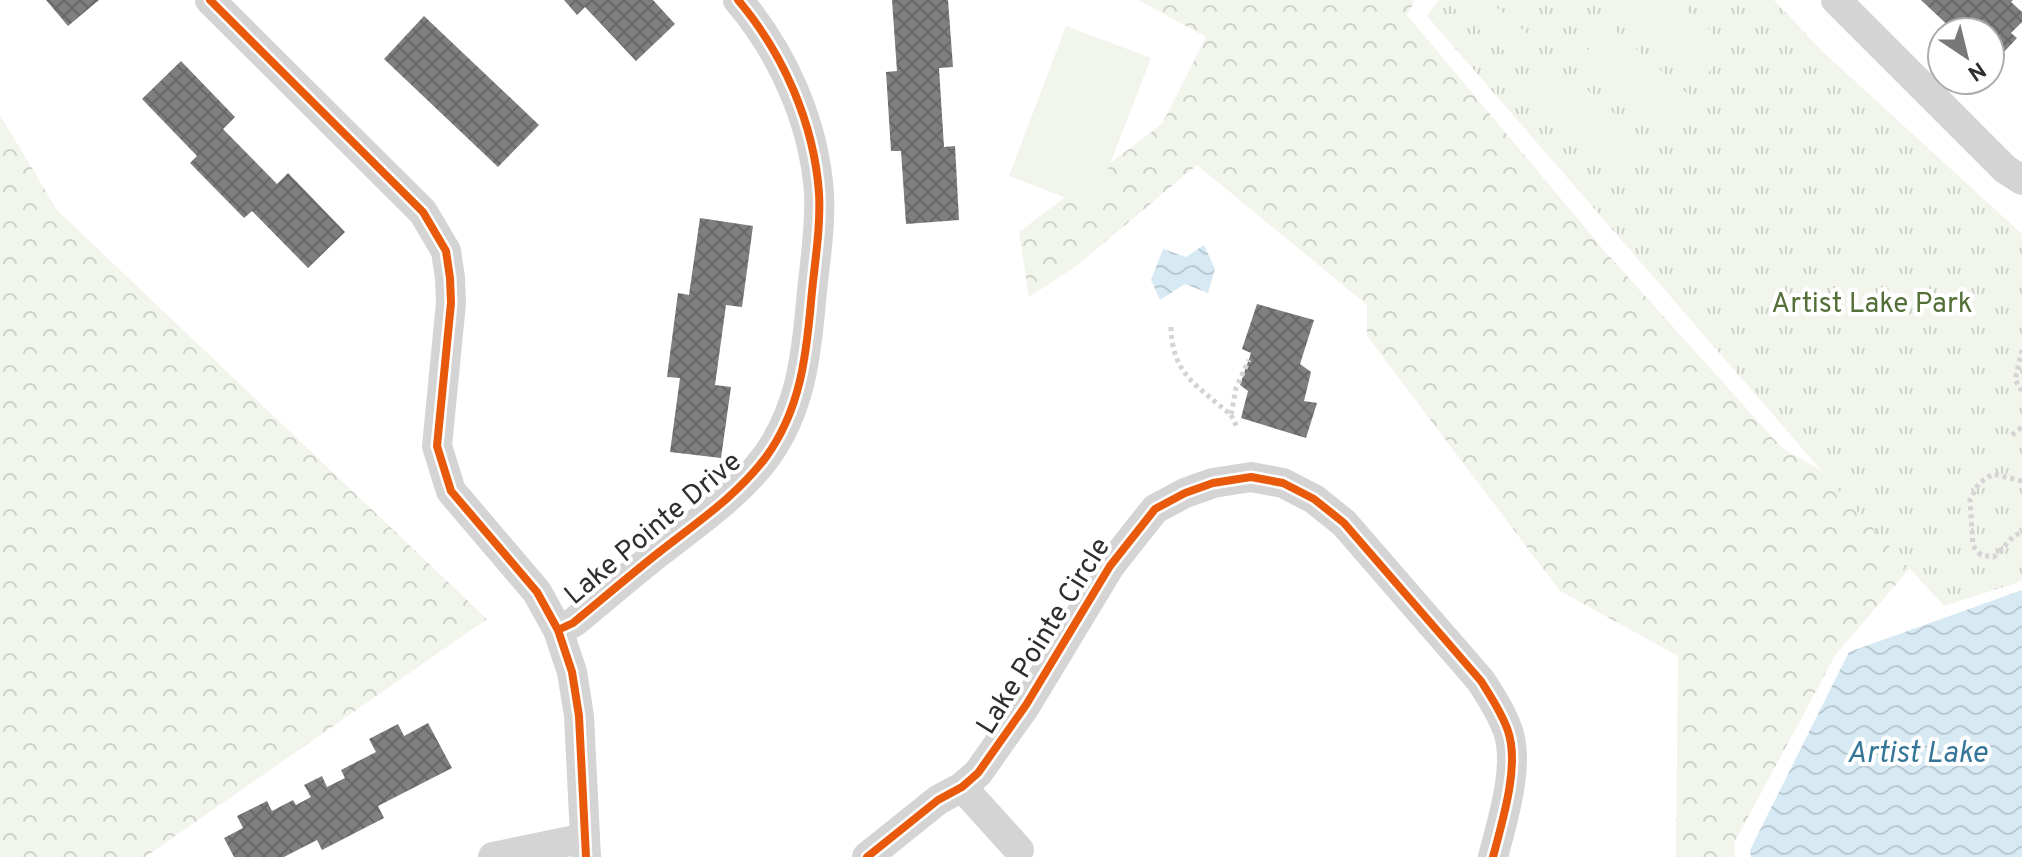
<svg xmlns="http://www.w3.org/2000/svg" width="2022" height="857" font-family="Overpass,sans-serif">
	<style>
		.forest { fill: url(#forest-crowns) }
		.park { fill: url(#park-tufts) }
		.pitch { fill: #f1f5ec }
		.water { fill: url(#water-waves) }
		.building { fill: url(#building-cross-hatch) }
		.lines { fill: none; stroke-linecap: round; stroke-linejoin: round }
		.path { stroke: #d4d4d4; stroke-width: 5; stroke-dasharray: 4 4; stroke-linecap: butt }
		.street { stroke: #d4d4d4; stroke-width: 30 }
		.cycleway-casing { stroke: #fff; stroke-width: 13 }
		.cycleway { stroke: #e8590c; stroke-width: 8 }
		.labels { text-anchor: middle; stroke-width: 8; stroke-linejoin: round; paint-order: stroke }
		.park-label { font-size: 28px; fill: #546f38; stroke: #fff }
		.street-label { font-size: 28px; fill: #2f2f2f; stroke: #fff }
		.water-label { font-size: 30px; font-style: italic; fill: #367698; stroke: #fff }
	</style>
	<defs>
		<pattern id="forest-crowns" width="20" height="18" patternUnits="userSpaceOnUse" patternTransform="scale(2)"><rect width="20" height="18" fill="#f1f5ec"/><path d="M2 6a3 3 0 1 1 6 0M12 15a3 3 0 1 1 6 0" fill="none" stroke="#cfd2cb"/></pattern>
		<pattern id="park-tufts" width="24" height="20" patternUnits="userSpaceOnUse" patternTransform="scale(2)"><rect width="24" height="20" fill="#f1f5ec"/><path d="M3 7l-1-3M5 7V3M7 7l1-3M15 17l-1-3M17 17v-4M19 17l1-3" fill="none" stroke="#cfd2cb"/></pattern>
		<pattern id="water-waves" width="16" height="10" patternUnits="userSpaceOnUse" patternTransform="scale(2)"><rect width="16" height="10" fill="#d7eaf4"/><path d="M0 5q4-4 8 0t8 0" fill="none" stroke="#b9c9d2"/></pattern>
		<pattern id="building-cross-hatch" width="8" height="8" patternUnits="userSpaceOnUse" patternTransform="scale(2)"><rect width="8" height="8" fill="#7f7f7f"/><path d="M0 0l8 8M0 8l8-8" fill="none" stroke="#686868"/></pattern>
	</defs>
	<rect width="100%" height="100%" fill="#fff"/>
	<!-- forest -->
	<path class="forest" d="M1138 0H1415L1407 15 1602 248 1782 448 1891 510 1916 561 1836 654 1734 843 1735 857H1676L1678 656 1560 591 1367 336V305L1197 165 1075 267 1029 297 1019 232 1162 124 1206 37Z
		M0 115 57 210 487 619 145 857H0Z"/>
	<!-- park -->
	<path class="park" d="M1439 0H1774L1823 52 2022 234V581L1944 606 1847 500 1427 16Z"/>
	<!-- pitch -->
	<path class="pitch" d="M1445 0H1488L1534 39 1515 60Z
		M1630 0H1675L1730 48 1697 85 1617 15Z
		M1609 25 1690 96 1657 133 1577 63Z
		M1066 26 1151 58 1093 208 1009 176Z
		M1546 71 1560 83 1568 73 1648 143 1616 181 1536 111 1541 103 1528 92Z"/>
	<!-- water -->
	<path class="water" d="M1204 245 1215 269 1208 293 1185 284 1160 300 1151 280 1163 249 1186 257Z
		M2022 590V857H1751L1750 850 1849 652Z"/>
	<!-- building -->
	<path class="building" d="M46 0H99L68 26Z
		M564 0H653L675 24 636 61 585 7 577 15Z
		M892 0H948L953 67 939 68 944 147 955 146 959 220 906 224 901 151H891L886 72 897 71Z
		M1921 0H2013L2011 2 2022 12V22L2011 33 2017 38 1990 67V32H1955Z
		M424 16 539 125 498 167 384 59Z
		M181 61 235 117 223 129 277 184 288 173 345 232 308 268 252 211 244 218 190 163 197 156 142 99Z
		M700 218 753 226 742 307 726 305 715 385 731 387 721 458 670 452 680 378 667 377 678 293 689 295Z
		M1257 304 1314 320 1300 364 1311 372 1304 401 1317 403 1306 438 1241 418 1248 391 1240 385 1251 353 1242 349Z
		M428 723 452 768 378 806 384 818 322 850 317 840 284 857H234L224 838 243 828 237 816 267 801 272 811 293 800 296 805 311 797 304 785 322 776 327 787 345 778 341 770 376 752 369 739 398 724 404 736Z"/>
	<g class="lines">
		<!-- path -->
		<path class="path" d="M1171 327C1172 375 1198 386 1231 415L1236 388 1249 360
			M2022 350 2015 380 2022 391
			M1231 415 1237 427
			M2012 435 2022 427
			M2022 481 1993 474 1979 483 1970 500 1973 546 1981 555 1994 557 2014 536 2022 532"/>
		<!-- street -->
		<path class="street" d="M210 0 423 212 446 251 450 278 451 303 437 446 451 491 537 592 558 630 572 672 579 716 586 857
			M1836 0 2005 169 2022 180
			M558 630 573 623C601 600 629 576 658 553 696 523 737 496 766 457 800 410 806 358 811 302 814 266 821 229 819 193 814 123 783 53 738 0
			M962 787 1019 850
			M493 857 585 838
			M867 857 938 800 962 787 978 773 1026 705 1110 566 1155 509 1185 493 1213 483 1251 477 1283 483 1314 499 1344 523 1481 681C1491 697 1502 713 1508 731 1520 766 1502 822 1493 857"/>
		<defs>
			<path id="cycleway" d="M210 0 423 212 446 251 450 278 451 303 437 446 451 491 537 592 558 630 572 672 579 716 586 857
				M558 630 573 623C601 600 629 576 658 553 696 523 737 496 766 457 800 410 806 358 811 302 814 266 821 229 819 193 814 123 783 53 738 0
				M867 857 938 800 962 787 978 773 1026 705 1110 566 1155 509 1185 493 1213 483 1251 477 1283 483 1314 499 1344 523 1481 681C1491 697 1502 713 1508 731 1520 766 1502 822 1493 857"/>
		</defs>
		<!-- cycleway casing -->
		<use href="#cycleway" class="cycleway-casing"/>
		<!-- cycleway -->
		<use href="#cycleway" class="cycleway"/>
	</g>
	<g class="labels">
		<!-- park labels -->
		<g class="park-label">
			<text x="1872" y="312">Artist Lake Park</text>
		</g>
		<!-- street labels -->
		<g class="street-label">
			<text transform="translate(652 527) rotate(-40)" y="10">Lake Pointe Drive</text>
			<text transform="translate(1042 635) rotate(-58)" y="10">Lake Pointe Circle</text>
		</g>
		<!-- water labels -->
		<g class="water-label">
			<text x="1917" y="762">Artist Lake</text>
		</g>
	</g>
	<!-- north arrow -->
	<g transform="translate(1966 56) rotate(145)"><circle r="38" fill="#ffffff" stroke="#acacac" stroke-width="2"/>
	<path d="M0-6L14 30L0 20L-14 30Z" fill="#787878"/>
	<text y="-12" font-size="22" font-weight="bold" text-anchor="middle" fill="#2f2f2f">N</text>
	</g>
</svg>
